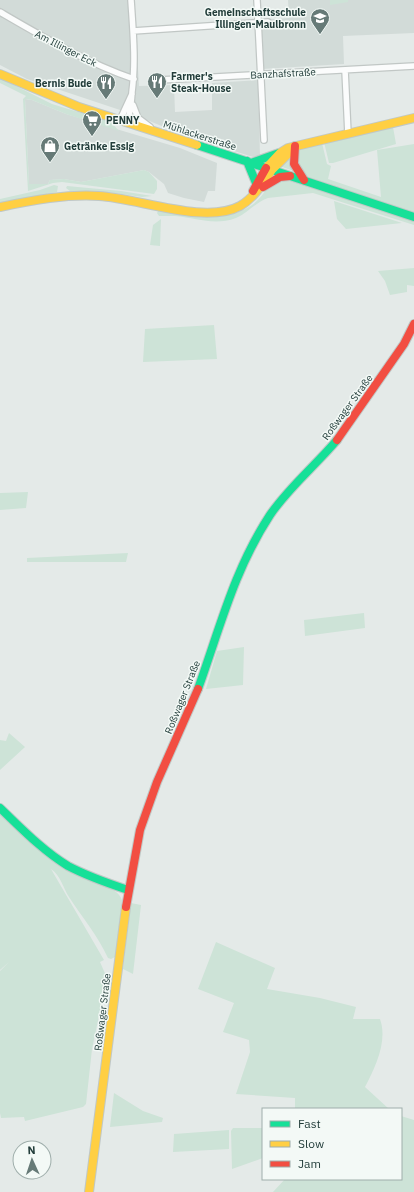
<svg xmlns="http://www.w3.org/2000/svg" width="414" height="1192" font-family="'IBM Plex Sans',sans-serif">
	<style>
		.built { fill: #d2dbd8 }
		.green { fill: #cde3d7 }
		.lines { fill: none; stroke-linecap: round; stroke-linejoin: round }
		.street-casing { stroke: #c1c7c5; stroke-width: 8 }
		.fast-casing { stroke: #c0c8c6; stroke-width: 10 }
		.slow-casing { stroke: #c0c8c6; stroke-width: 10 }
		.jam-casing { stroke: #c0c8c6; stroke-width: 10 }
		.street { stroke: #fbfcfc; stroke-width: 5.5 }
		.fast { stroke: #16e098; stroke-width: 8 }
		.slow { stroke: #ffcf43; stroke-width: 8 }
		.jam { stroke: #f24e42; stroke-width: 8 }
		.labels { text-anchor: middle; stroke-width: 3; stroke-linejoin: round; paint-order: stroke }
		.poi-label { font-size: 10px; font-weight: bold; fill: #223d3a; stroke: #f3f9f6; text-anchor: start }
		.street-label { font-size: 10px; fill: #223d3a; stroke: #f3f9f6 }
	</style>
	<rect width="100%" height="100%" fill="#e4eae8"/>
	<!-- built -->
	<path class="built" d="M0 0H134L139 86 174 85 175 112 212 110V83L258 80 260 157 256 158 184 135 132 114 27 79 0 65Z
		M288 0H414V33L343 36 344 64 262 69 261 20 289 18Z
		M25 99 32 100 66 114 180 148 217 163 215 191H208L204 202 184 198 168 193 164 184 149 172 144 170 81 182 64 179 50 180 48 184H29Z"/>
	<!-- green -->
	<path class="green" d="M330 0H348V2L330 5Z
		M0 78 52 104 111 122 119 131 66 114 32 100 25 99 29 184H48L50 180 64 179 81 182 144 170 149 172 157 181V189L154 194 62 182 53 183 28 191 23 99 26 96 0 83Z
		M393 127 396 144 333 163H329L324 142Z
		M322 143 327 164 331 166 328 179 381 197 377 150 414 144V214L306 176 296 166 298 151 308 145Z
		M291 155 294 171 279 166Z
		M290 180 409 219 414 222V225L313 193 268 198C256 202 248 213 236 218 214 226 197 218 175 216 169 216 164 216 159 216L157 213 159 209C189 215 223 225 252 205 261 199 266 188 275 181Z
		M54 185 58 186 57 192 0 203V199L40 190Z
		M67 186 121 191 152 196 142 197 115 193 70 191 66 188Z
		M334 201 402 223 346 229 337 219Z
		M161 219 160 246 150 245 153 225Z
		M414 268V286L407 285V292L390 295 385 281 378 271Z
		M214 325 217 359 143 362 145 329Z
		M28 492 26 508 0 510V493Z
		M128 553 126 562H27V558Z
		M364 613 365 628 305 636 304 620Z
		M244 647 243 685 206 689 217 651Z
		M9 733 25 747 0 770V740L6 741Z
		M0 813C26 837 51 863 83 878 95 884 117 886 122 900L116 954 115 957 111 959 108 958C98 936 82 917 69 897 63 888 61 876 51 869L104 960 100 962 107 978 92 1049 86 1104 83 1107 25 1121 24 1117 1 1118 0 1113V971L9 962 0 970Z
		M131 903 141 905 133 974 123 969Z
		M216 942 275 968 267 989 320 998 356 1007 353 1019H380C388 1041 375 1068 365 1087L389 1109H295V1098L236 1094 250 1052 249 1040 223 1032 234 1003 198 989Z
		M114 1093 143 1111 163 1118 162 1122 110 1127Z
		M401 1116 414 1120V1192H273L285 1179H401Z
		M233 1128H263V1158L232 1169 231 1131Z
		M229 1130V1149L173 1152 174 1134Z"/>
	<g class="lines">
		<defs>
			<path id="street" d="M257 0 264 140
				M0 12C43 37 87 63 134 79
				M133 31 268 22
				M345 70 348 134
				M152 82 160 80 414 66
				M133 105 138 118 150 127
				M120 120 132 94
				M127 122C131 112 131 103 132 92 136 61 133 31 131 0"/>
			<path id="fast" d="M197 145 414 217
				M247 161 256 183
				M251 163 279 153
				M198 689C220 628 234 570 270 515 289 487 315 466 337 440
				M0 808C21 828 43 851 68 866 87 876 107 883 128 890"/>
			<path id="slow" d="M0 74 79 107 197 145
				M266 168 280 153 288 148 414 118
				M272 170 294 148
				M0 207C33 200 66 194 99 196 138 198 205 225 240 206 254 198 263 183 272 170
				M89 1192 126 907"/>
			<path id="jam" d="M295 146 294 164 304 180
				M263 187 280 177 290 176
				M253 191 266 168
				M337 440 404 344 414 324
				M126 907 140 830 157 782 198 689"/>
		</defs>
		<!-- street casing -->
		<use href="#street" class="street-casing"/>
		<!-- fast casing -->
		<use href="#fast" class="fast-casing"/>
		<!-- slow casing -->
		<use href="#slow" class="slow-casing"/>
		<!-- jam casing -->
		<use href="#jam" class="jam-casing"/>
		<!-- street -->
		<use href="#street" class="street"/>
		<!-- fast -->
		<use href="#fast" class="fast"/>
		<!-- slow -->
		<use href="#slow" class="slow"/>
		<!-- jam -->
		<use href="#jam" class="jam"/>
	</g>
	<!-- icons -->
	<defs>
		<symbol id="school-pin" viewBox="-11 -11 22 30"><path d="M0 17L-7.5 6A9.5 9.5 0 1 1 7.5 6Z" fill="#667a77" stroke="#f3f9f6"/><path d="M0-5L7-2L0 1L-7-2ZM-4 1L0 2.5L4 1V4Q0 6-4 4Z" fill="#fff"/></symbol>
		<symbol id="restaurant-pin" viewBox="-11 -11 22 30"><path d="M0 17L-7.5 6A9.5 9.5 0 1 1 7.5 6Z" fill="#667a77" stroke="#f3f9f6"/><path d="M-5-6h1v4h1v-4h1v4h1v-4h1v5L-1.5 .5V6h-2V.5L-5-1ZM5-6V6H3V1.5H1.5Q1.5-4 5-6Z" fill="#fff"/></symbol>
		<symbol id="supermarket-pin" viewBox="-11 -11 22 30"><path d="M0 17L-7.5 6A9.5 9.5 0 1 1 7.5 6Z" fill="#667a77" stroke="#f3f9f6"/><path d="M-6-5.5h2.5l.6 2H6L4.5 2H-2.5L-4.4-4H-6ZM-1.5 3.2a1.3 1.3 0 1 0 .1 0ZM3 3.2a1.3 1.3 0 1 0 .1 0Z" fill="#fff"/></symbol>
		<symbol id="shop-pin" viewBox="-11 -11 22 30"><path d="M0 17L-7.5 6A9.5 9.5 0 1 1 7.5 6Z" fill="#667a77" stroke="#f3f9f6"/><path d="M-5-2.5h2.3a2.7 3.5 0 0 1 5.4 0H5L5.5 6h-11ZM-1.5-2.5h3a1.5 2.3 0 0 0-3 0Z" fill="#fff"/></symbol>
	</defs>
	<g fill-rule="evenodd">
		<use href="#school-pin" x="309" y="7" width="22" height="30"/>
		<use href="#restaurant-pin" x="146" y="71" width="22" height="30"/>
		<use href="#restaurant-pin" x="95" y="72" width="22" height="30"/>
		<use href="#supermarket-pin" x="81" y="109" width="22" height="30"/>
		<use href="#shop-pin" x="39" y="135" width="22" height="30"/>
	</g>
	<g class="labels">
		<!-- poi labels -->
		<g class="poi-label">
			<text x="306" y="16" text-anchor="end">Gemeinschaftsschule<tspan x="306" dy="12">Illingen-Maulbronn</tspan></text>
			<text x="171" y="80">Farmer's<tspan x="171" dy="12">Steak-House</tspan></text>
			<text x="92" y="87" text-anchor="end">Bernis Bude</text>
			<text x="106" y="124">PENNY</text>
			<text x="64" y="150">Getränke Essig</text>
		</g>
		<!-- street labels -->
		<g class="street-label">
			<text transform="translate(66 48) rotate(27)" y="4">Am Illinger Eck</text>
			<text transform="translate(283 73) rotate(-3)" y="4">Banzhafstraße</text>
			<text transform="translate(200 135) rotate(18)" y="4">Mühlackerstraße</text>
			<text transform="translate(347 407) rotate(-54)" y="4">Roßwager Straße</text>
			<text transform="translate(182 697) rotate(-68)" y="4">Roßwager Straße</text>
			<text transform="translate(102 1012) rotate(-83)" y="4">Roßwager Straße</text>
		</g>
	</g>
	<!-- legend -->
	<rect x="262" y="1108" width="140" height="72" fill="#f3f9f6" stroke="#9faeab"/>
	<rect x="270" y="1121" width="20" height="6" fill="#16e098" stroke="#9faeab"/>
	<text x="298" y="1128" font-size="12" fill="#223d3a">Fast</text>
	<rect x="270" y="1141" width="20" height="6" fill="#ffcf43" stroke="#9faeab"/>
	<text x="298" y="1148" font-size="12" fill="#223d3a">Slow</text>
	<rect x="270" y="1161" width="20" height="6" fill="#f24e42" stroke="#9faeab"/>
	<text x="298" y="1168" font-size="12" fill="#223d3a">Jam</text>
	<!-- north arrow -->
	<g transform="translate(32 1160) rotate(357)"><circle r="19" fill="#f3f9f6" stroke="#9faeab"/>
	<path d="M0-3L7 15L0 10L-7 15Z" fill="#667a77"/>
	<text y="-6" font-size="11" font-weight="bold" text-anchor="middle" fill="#223d3a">N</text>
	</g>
</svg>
